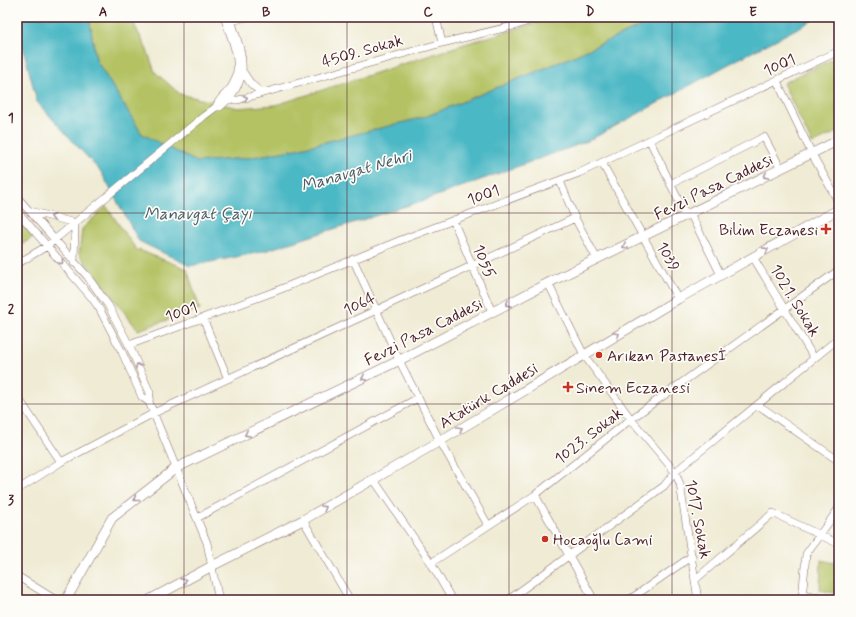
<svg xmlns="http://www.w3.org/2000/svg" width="856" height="617" font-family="Mynerve,sans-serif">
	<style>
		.green { fill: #b4c264; stroke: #7f7048 }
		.water { fill: #4bb8c5; stroke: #4a6c78 }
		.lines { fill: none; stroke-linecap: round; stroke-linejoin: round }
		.minor-casing { stroke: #846666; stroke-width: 8 }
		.tertiary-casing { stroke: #846666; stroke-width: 10 }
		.minor { stroke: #fff; stroke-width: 7 }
		.tertiary { stroke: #fff; stroke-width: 9 }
		.oneway { stroke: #ae9aa0 }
		.grid { fill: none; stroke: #4a1f2b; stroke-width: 1; stroke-opacity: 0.55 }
		.poi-dot { fill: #c8321e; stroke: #fdfcf7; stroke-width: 1.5 }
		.labels { text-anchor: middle; stroke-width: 3.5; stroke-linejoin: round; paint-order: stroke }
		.street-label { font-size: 16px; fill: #4a1f2b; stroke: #fdfcf7 }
		.poi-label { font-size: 16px; fill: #4a1f2b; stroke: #fdfcf7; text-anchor: start }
		.water-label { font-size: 17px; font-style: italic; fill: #4a5c69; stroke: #fdfcf7 }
		.neatline { fill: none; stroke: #4a1f2b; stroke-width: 1.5 }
		.grid-label { font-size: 13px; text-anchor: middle; font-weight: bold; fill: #4a1f2b }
	</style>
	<rect width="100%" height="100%" fill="#fdfcf7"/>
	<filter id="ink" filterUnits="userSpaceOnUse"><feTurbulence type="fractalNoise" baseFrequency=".025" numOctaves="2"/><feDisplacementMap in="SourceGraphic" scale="8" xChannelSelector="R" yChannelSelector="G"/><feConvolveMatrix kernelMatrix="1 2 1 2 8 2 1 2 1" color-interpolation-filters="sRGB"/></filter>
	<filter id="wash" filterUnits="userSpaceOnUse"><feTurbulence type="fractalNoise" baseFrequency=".012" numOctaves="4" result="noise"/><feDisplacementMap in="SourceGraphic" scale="16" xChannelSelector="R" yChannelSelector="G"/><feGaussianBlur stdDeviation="0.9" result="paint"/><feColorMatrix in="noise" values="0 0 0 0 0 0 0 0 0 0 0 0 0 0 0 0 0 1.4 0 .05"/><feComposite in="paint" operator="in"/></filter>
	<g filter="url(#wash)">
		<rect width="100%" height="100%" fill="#efebd4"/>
		<!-- green -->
		<path class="green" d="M89 17H132L133 22 147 50 155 72 180 94 238 108 276 105 471 42 557 17H661L567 59 425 117 297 149 248 158 196 162 142 134 96 60Z
			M839 56V131L812 144 783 83Z
			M106 206 136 249 187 269 200 309 138 330 79 254 82 229Z
			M17 219 33 237 17 248Z
			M821 560 839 564V594L820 590Z"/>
		<!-- water -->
		<path class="water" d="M17 17H89L96 60 142 134 197 162 248 158 297 149 425 117 567 59 661 17H819L729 64 588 141 425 200 261 252 190 266 139 241 101 172 37 102 17 24Z"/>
	</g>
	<g filter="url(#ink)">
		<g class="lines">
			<defs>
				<path id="minor" d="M436 17 442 43
					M232 21 247 17
					M243 72 251 84 262 93
					M777 81 812 154 839 203
					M228 100H238L442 43 517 25 540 17
					M216 107C219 97 229 93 233 84 244 63 231 38 224 17
					M650 141 686 216
					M602 163 678 299
					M560 181 575 218 597 259
					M670 184 764 137 781 169
					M17 197 87 276 108 305 129 345 150 393 149 402 207 543 214 577 219 600
					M17 211 92 298 99 308 122 352 142 397 149 402
					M30 211 75 223 74 263
					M690 213 721 275
					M453 220 492 312
					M753 257 814 358
					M353 259 399 360 440 441 488 525
					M17 264 47 246 204 116 216 107H220C254 78 242 54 230 17
					M548 283 584 355 631 419 675 472 680 484 698 600
					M203 318 228 379
					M129 345 276 291 401 240 579 173 839 51
					M17 396 61 462
					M758 405 839 461
					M374 480 431 563 452 600
					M17 490 61 462 154 413 575 218
					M535 495 594 600
					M197 518 418 398
					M303 520 350 600
					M431 563 535 495 631 419 839 270
					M17 576 56 600
					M696 579 773 513 839 544
					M802 594 837 600
					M508 600 664 486 675 472 839 338
					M629 600 692 556
					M802 600 806 554 839 508"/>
				<path id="tertiary" d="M66 600 112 518 176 468 396 362 548 283 839 140
					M149 600 212 566 303 520 440 441 678 299 839 209"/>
			</defs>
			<!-- minor casing -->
			<use href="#minor" class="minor-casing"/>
			<!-- tertiary casing -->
			<use href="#tertiary" class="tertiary-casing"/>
			<!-- minor -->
			<use href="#minor" class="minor"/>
			<!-- tertiary -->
			<use href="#tertiary" class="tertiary"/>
		</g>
		<!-- one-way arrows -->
		<defs><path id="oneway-chevron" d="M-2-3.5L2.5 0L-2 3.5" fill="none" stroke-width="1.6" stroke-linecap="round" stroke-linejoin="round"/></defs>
		<g class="oneway">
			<use href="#oneway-chevron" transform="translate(245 98) rotate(-16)"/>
			<use href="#oneway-chevron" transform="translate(766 176) rotate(154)"/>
			<use href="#oneway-chevron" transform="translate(53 217) rotate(-165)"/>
			<use href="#oneway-chevron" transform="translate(625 246) rotate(154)"/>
			<use href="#oneway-chevron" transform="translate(766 250) rotate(-29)"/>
			<use href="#oneway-chevron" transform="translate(61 262) rotate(49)"/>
			<use href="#oneway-chevron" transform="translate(508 304) rotate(153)"/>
			<use href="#oneway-chevron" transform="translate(617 335) rotate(-31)"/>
			<use href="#oneway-chevron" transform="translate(138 366) rotate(-113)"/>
			<use href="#oneway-chevron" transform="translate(364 378) rotate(154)"/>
			<use href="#oneway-chevron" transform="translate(460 429) rotate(-31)"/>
			<use href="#oneway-chevron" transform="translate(247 434) rotate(154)"/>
			<use href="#oneway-chevron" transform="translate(136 499) rotate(142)"/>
			<use href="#oneway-chevron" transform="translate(324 508) rotate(-30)"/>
			<use href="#oneway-chevron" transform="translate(184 581) rotate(-29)"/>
		</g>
	</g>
	<!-- grid -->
	<path class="grid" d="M184 17V600M347 17V600M509 17V600M672 17V600M17 213H839M17 404H839"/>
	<!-- markers -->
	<g class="poi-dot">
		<path d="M824 223h4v4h4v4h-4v4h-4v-4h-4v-4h4z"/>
		<circle cx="599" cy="355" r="4"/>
		<path d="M566 381h4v4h4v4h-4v4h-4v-4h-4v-4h4z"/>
		<circle cx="545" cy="539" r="4"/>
	</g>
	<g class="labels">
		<!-- street labels -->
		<g class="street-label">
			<text transform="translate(362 50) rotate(-16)" y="6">4509. Sokak</text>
			<text transform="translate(779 64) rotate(-24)" y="6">1001</text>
			<text transform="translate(713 186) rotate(-26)" y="6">Fevzi Pasa Caddesi</text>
			<text transform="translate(483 194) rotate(-20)" y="6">1001</text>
			<text transform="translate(669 256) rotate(61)" y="6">1039</text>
			<text transform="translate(485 261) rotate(67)" y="6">1055</text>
			<text transform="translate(796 300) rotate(59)" y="6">1021. Sokak</text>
			<text transform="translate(359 303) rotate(-25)" y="6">1064</text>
			<text transform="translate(181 311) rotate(-20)" y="6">1001</text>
			<text transform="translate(423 331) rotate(-27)" y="6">Fevzi Pasa Caddesi</text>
			<text transform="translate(488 395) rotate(-31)" y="6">Atatürk Caddesi</text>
			<text transform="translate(588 435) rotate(-38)" y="6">1023. Sokak</text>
			<text transform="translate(699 519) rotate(79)" y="6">1017. Sokak</text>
		</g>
		<!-- poi labels -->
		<g class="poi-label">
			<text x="818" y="235" text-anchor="end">Bilim Eczanesi</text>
			<text x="607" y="361">Arıkan Pastanesİ</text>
			<text x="576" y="393">Sinem Eczanesi</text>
			<text x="553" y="545">Hocaoğlu Cami</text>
		</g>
		<!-- water labels -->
		<g class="water-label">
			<text transform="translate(356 170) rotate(-16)" y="6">Manavgat Nehri</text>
			<text x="198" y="219">Manavgat Çayı</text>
		</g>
	</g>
	<!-- margin -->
	<rect width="856" height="617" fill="none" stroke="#fdfcf7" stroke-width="44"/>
	<rect x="22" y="22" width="812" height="573" class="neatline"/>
	<g class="grid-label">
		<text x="103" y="16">A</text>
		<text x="266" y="16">B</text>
		<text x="428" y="16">C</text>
		<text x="590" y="16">D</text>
		<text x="753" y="16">E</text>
		<text x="11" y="122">1</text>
		<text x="11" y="313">2</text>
		<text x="11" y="504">3</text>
	</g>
</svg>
